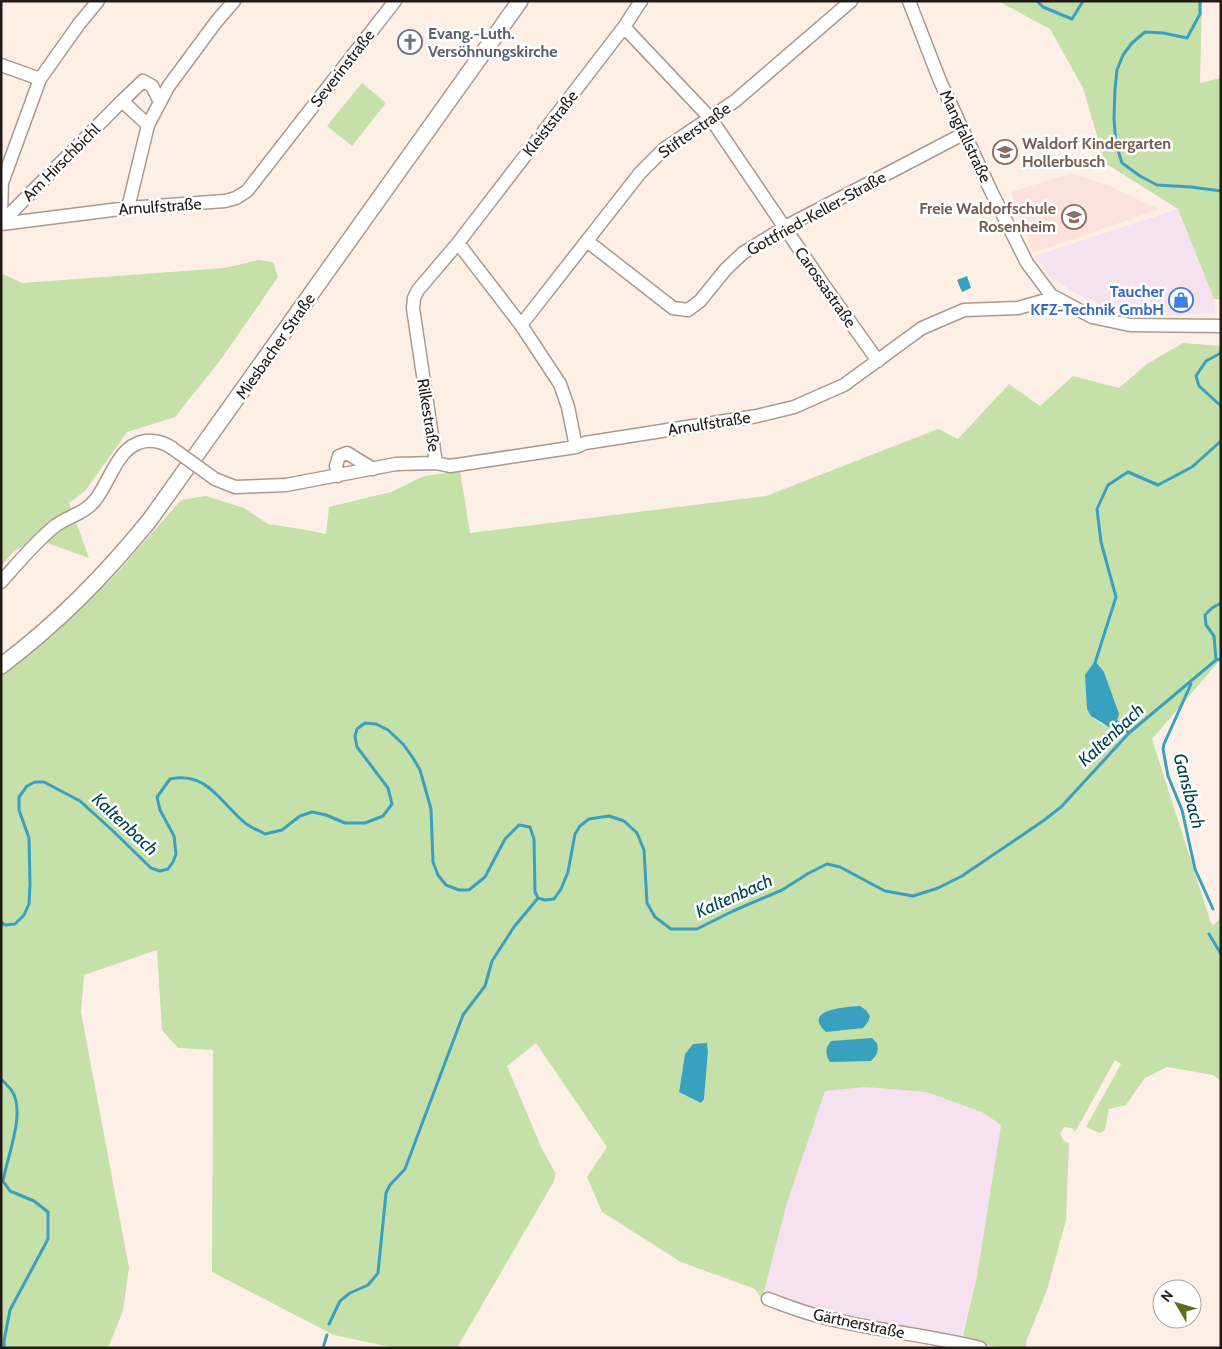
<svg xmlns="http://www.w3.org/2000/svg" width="1222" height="1349" font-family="Cabin,sans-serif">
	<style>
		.commercial { fill: #f6e1f0 }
		.education { fill: #fce1dc }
		.green { fill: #c5e0a9; fill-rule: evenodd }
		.water { fill: #3aa0c0 }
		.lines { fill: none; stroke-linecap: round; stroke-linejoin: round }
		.stream { stroke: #3aa0c0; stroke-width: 3 }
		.minor-casing { stroke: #aa998f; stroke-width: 15 }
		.major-casing { stroke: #aa998f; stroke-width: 18 }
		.minor { stroke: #fff; stroke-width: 12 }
		.major { stroke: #fff; stroke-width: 15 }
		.minor-bridge-casing { stroke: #aa998f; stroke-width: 15; stroke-linecap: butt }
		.minor-bridge { stroke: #fff; stroke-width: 12 }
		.labels { text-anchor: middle; stroke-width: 5; stroke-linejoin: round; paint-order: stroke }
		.worship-label { font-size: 16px; font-weight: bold; fill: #5b616d; stroke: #fff; text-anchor: start }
		.street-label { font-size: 16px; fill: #211a16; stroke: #fff }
		.education-label { font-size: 16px; font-weight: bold; fill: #785e54; stroke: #fff; text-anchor: start }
		.shop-label { font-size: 16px; font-weight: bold; fill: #366cbe; stroke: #fff; text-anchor: end }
		.water-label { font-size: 18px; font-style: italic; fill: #024152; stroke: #fff }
	</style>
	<rect width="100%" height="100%" fill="#feefe6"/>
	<!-- commercial -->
	<path class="commercial" d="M1178 209 1214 299 1215 312 1171 316 1110 309 1073 292 1049 275 1035 256Z
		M865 1087 926 1092 982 1112 1001 1125 977 1276 959 1346 811 1317 762 1299 787 1203 825 1091Z"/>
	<!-- education -->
	<path class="education" d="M1072 173 1114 188 1159 209 1033 253 1011 192Z"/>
	<!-- green -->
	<path class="green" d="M998 1H1202L1200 83 1221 78V299H1214L1178 209 1105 163 1083 88 1050 29Z
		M362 83 386 103 352 146 327 126Z
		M258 260 273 262 278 277 222 358 175 417 127 432 85 491 69 503 89 558 36 539 14 551 1 566V273L22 283 225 268Z
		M1183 343 1221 346V659L1152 739 1211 923 1214 925 1221 917V1081L1213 1075 1167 1067 1145 1078 1126 1105 1109 1109 1105 1130 1100 1133 1086 1127 1121 1064 1115 1060 1075 1132 1072 1128 1064 1127 1060 1134 1064 1141 1069 1143 1066 1220 1047 1290 1026 1342V1348C1003 1348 982 1348 963 1335L977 1276 1001 1125 982 1112 926 1092 865 1087 825 1091 787 1203 762 1299 755 1289 681 1262 602 1212 587 1177 607 1147 536 1043 507 1066 542 1149 556 1174 553 1183 457 1348H395L334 1335 212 1272 213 1050 178 1048 162 1030 157 950 84 975 81 1012 129 1268 123 1311 108 1348H1V677L50 638 117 573 181 500 206 496 244 508 268 524 302 529 326 534 329 507 391 492 424 476 460 471 470 533 766 496 938 429 958 439 1009 384 1040 406 1073 376 1119 388 1147 364ZM1104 672 1118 719 1113 725H1103L1091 716ZM707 1043 708 1052 704 1099 701 1103 679 1091 685 1054Z"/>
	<!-- water -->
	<path class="water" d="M967 276 971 288 962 292 957 280Z
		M1095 661 1104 672 1119 714C1118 720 1115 725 1109 727L1091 716 1087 709 1085 675Z
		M860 1006 866 1010 870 1016 868 1022 863 1028 826 1032C801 1009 847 1007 860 1006Z
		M872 1038 877 1043C879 1051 877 1055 871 1061L830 1062C825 1054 825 1048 831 1041Z
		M707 1043 708 1052 704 1099 701 1103 679 1092 685 1054 693 1044Z"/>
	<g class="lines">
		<!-- stream -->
		<path class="stream" d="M1037 1 1043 7 1072 19 1083 1
			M1200 1V14L1187 38 1163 33 1145 32 1132 43 1123 55 1117 70 1115 89 1114 119 1116 144 1122 163 1140 176 1157 185 1191 187 1221 191
			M1221 353 1206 361 1196 376 1199 386 1221 406
			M1216 660 1214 636 1206 625 1205 615 1212 608 1221 603
			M1095 663 1116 597 1101 542 1097 509 1108 485 1128 472 1158 485 1192 467 1221 441
			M1191 684 1164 744 1163 749 1168 776 1182 810 1195 869 1213 909
			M1115 720 1129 733
			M1 922 5 925 15 924 24 915 29 904 30 885 29 838 19 810V797L27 786 35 782H44L80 801 113 831 151 868 160 871 168 869 173 862 176 854 174 836 160 810 157 797 170 779C207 771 220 802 244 822 249 827 258 830 265 834L282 830 300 816 312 812 326 815 345 823H365L383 816 392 804 388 788 357 747 355 736 357 729 365 723 376 724 388 730 403 744 413 758 420 770 431 809 433 862 438 875 446 885 459 890H469L485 877 505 839 519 825 530 827 534 839 535 892 538 898 545 900 554 899 561 889 568 872 575 834 580 826 589 819 609 816 624 821 637 833 644 850 647 903 655 917 671 929H697L733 911 782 890 809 873 827 864 840 867 885 891 913 896 938 888 962 876 1043 821 1061 807 1129 733 1216 660 1221 659
			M1209 934 1221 954
			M1 1079C5 1083 9 1087 12 1091 26 1113 7 1157 3 1181L10 1191 34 1201 48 1212V1239L10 1310 4 1341V1348
			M329 1324 340 1301 350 1293 368 1285 378 1273 386 1193 390 1185 405 1169 463 1015 485 986 492 961 514 927 538 898
			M323 1348 327 1335"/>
		<defs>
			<path id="minor" d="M909 1 940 81 991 191 1027 263 1051 295 1092 317 1130 325 1221 326
				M624 27 711 119 823 284 878 361
				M1 65 40 79
				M122 101 148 125
				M128 208 148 125 168 87 216 22 234 1
				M1 213 2 183 40 79 79 24 98 1
				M1 223 122 101 143 81 152 86 160 102
				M1 224 128 208 225 201 236 198 247 191 395 1
				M587 241 673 308 688 310 700 301 726 269 743 253 785 227 963 134
				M458 243 521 325 560 384 568 407 576 447 585 443 757 416 794 407 844 385 922 328 964 310 1018 308 1046 300 1051 295
				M521 325 640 173 664 149 735 101 851 1
				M576 447 450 466 436 463 413 308 414 298 418 290 458 243 624 27 641 1
				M338 476 336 466 339 456 347 453 373 469
				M215 479 235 487 286 485 396 464 436 463
				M1 582C18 563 35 542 55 526 68 516 85 514 96 499 108 484 117 452 136 444 148 438 162 441 172 448
				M768 1299C782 1304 797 1310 811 1314 866 1330 925 1334 980 1348"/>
			<path id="major" d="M1 666C59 622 103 577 149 521L520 1"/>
		</defs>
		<!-- minor casing -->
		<use href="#minor" class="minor-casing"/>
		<!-- major casing -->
		<use href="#major" class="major-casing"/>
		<!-- minor -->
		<use href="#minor" class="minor"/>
		<!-- major -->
		<use href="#major" class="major"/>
		<defs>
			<path id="minor-bridge" d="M172 448 215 479"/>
		</defs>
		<!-- minor-bridge casing -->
		<use href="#minor-bridge" class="minor-bridge-casing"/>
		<!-- minor-bridge -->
		<use href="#minor-bridge" class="minor-bridge"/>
	</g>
	<!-- icons -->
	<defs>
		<symbol id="church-ring" viewBox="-11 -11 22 22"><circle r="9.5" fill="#fff" stroke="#6b7280" stroke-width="1.5"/><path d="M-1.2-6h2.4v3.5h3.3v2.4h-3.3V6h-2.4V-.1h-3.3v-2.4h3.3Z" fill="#6b7280"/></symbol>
		<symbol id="school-ring" viewBox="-11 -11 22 22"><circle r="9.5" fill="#fff" stroke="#8d6e63" stroke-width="1.5"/><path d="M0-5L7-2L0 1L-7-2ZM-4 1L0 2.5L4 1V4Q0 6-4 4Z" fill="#8d6e63"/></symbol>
		<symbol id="shop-ring" viewBox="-11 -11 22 22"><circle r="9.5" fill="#fff" stroke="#3f7fe0" stroke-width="1.5"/><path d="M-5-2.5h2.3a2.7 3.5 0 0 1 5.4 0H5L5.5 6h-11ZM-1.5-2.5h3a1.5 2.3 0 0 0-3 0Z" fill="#3f7fe0"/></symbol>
	</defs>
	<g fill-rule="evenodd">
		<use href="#church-ring" x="396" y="28" width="28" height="28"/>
		<use href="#school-ring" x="991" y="138" width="28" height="28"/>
		<use href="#school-ring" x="1060" y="203" width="28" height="28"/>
		<use href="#shop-ring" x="1167" y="286" width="28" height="28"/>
	</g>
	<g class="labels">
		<!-- worship labels -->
		<g class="worship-label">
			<text x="428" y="39">Evang.-Luth.<tspan x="428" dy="18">Versöhnungskirche</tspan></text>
		</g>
		<!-- street labels -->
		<g class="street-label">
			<text transform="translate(342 68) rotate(-52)" y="6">Severinstraße</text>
			<text transform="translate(550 123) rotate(-52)" y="6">Kleiststraße</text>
			<text transform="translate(694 130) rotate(-35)" y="6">Stifterstraße</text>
			<text transform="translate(966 136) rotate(65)" y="6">Mangfallstraße</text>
			<text transform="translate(61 162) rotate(-45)" y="6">Am Hirschbichl</text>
			<text transform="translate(160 206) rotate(-4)" y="6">Arnulfstraße</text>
			<text transform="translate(816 213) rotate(-29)" y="6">Gottfried-Keller-Straße</text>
			<text transform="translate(826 287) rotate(55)" y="6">Carossastraße</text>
			<text transform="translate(275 346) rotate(-55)" y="6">Miesbacher Straße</text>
			<text transform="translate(429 415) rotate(81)" y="6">Rilkestraße</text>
			<text transform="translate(709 423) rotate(-9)" y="6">Arnulfstraße</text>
			<text transform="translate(859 1323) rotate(12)" y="6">Gärtnerstraße</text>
		</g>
		<!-- education labels -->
		<g class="education-label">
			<text x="1022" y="149">Waldorf Kindergarten<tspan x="1022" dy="18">Hollerbusch</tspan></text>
			<text x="1056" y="214" text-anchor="end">Freie Waldorfschule<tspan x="1056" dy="18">Rosenheim</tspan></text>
		</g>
		<!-- shop labels -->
		<g class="shop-label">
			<text x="1164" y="297">Taucher<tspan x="1164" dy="18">KFZ-Technik GmbH</tspan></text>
		</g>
		<!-- water labels -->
		<g class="water-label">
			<text transform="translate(1111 735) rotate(-43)" y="6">Kaltenbach</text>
			<text transform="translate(1189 791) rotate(75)" y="6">Ganslbach</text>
			<text transform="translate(125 824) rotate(43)" y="6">Kaltenbach</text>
			<text transform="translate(734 896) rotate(-24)" y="6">Kaltenbach</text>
		</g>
	</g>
	<!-- border -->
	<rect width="1222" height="1349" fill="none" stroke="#211a16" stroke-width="5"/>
	<!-- north arrow -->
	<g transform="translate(1177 1304) rotate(308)"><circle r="24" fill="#ffffff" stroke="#a6a3a2"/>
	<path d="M0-4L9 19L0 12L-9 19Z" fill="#606e19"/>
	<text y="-8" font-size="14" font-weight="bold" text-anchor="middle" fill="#211a16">N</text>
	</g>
</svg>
